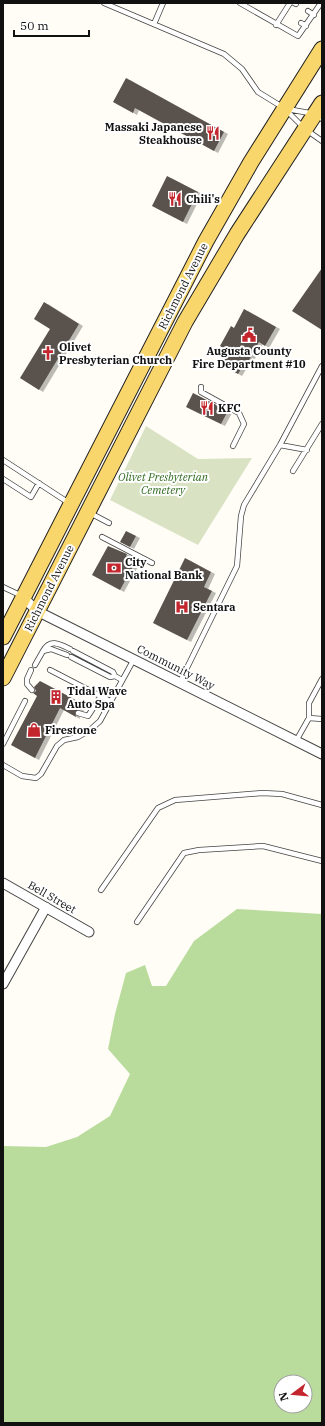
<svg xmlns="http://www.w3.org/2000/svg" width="325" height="1426" font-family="'IBM Plex Serif',serif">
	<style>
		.forest { fill: #b9dc9c; fill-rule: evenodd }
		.cemetery { fill: #d9e3c4 }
		.building { fill: #5a524d; filter: url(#shadow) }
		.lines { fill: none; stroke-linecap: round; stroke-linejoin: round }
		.service-casing { stroke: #444; stroke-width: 6 }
		.minor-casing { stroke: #444; stroke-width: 11 }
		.primary-casing { stroke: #222; stroke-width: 17 }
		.service { stroke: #fff; stroke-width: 4.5 }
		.minor { stroke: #fff; stroke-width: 9 }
		.primary { stroke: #f9d66b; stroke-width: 15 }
		.labels { text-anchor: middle; stroke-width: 4; stroke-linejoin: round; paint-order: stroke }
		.poi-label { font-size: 11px; font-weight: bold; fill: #111; stroke: #fff; text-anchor: start }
		.street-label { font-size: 11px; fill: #111; stroke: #fff }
		.park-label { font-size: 11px; font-style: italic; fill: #2f6b1f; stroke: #fff }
	</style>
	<defs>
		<filter id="shadow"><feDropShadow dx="4" dy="2" stdDeviation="0" flood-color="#0004"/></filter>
	</defs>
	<rect width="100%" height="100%" fill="#fffdf5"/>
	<!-- forest -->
	<path class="forest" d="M237 909 322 914V1423H3V1146L46 1147 77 1137 110 1116 130 1074 108 1049 115 1014 126 973 145 965 152 986H166L194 941ZM281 1382H305V1406H281Z"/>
	<!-- cemetery -->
	<path class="cemetery" d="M146 426 198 459 252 458 198 545 110 500Z"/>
	<!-- building -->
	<path class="building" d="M126 78 224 132 214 151 135 108 133 113 113 102Z
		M167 176 198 192 183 222 152 206Z
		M322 268V330L292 311Z
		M44 302 79 324 39 390 20 378 50 329 34 319Z
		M244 309 276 327 265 346 259 342 248 362 246 361 238 374 219 363 226 350 220 346 231 326 234 328Z
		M193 393 228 411 221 424 186 407Z
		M126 531 136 536 130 547 120 542Z
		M108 546 127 554 126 556 136 561 120 590 92 575Z
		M185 558 211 572 204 587 212 591 187 640 153 623Z
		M40 681 81 703 78 708 81 709 75 712 76 717 60 708 35 758 11 745 37 696 33 693 36 691 34 687Z"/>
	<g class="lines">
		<defs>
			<path id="service" d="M104 3 224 54 242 69 258 92 284 108 305 129 322 141
				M240 3 298 36 321 3
				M294 3 296 4
				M308 11 314 15
				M301 23 306 26
				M154 24 163 3
				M276 25 290 3
				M287 109 315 114 322 119
				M201 387V392L239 413 244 424 233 446
				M280 445 307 450
				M3 460 69 503
				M293 471 322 424
				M3 479 31 497 39 483
				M90 513 109 523
				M102 537 152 563
				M3 587 22 596
				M43 651C50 638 60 644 70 649
				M73 651 113 672 115 676 122 680
				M71 657 110 677 115 676
				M35 665 43 651 51 649 67 655
				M31 670 27 679V684L32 690
				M50 670 110 701
				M180 682 237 566 241 516 244 505 280 445 322 366
				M78 713 88 716 101 696
				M309 718V703L322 679
				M296 741 309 718 322 719
				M3 744 25 701
				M3 765 22 776 36 778 41 774 57 746 64 740 78 737 90 730 100 721 134 659
				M101 890 158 808 175 800 262 793 282 794 322 805
				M137 922 184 853 199 850 263 846 322 861"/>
			<path id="minor" d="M23 597 37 611 322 754
				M3 883 89 932
				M3 984 46 907"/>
			<path id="primary" d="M3 637 206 241 251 162 322 49
				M3 678 185 322 237 234 322 103"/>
		</defs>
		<!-- service casing -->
		<use href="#service" class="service-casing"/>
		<!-- minor casing -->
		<use href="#minor" class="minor-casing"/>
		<!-- primary casing -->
		<use href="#primary" class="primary-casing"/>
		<!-- service -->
		<use href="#service" class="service"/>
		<!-- minor -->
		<use href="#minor" class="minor"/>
		<!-- primary -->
		<use href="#primary" class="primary"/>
	</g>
	<!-- icons -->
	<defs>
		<symbol id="restaurant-bare" viewBox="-9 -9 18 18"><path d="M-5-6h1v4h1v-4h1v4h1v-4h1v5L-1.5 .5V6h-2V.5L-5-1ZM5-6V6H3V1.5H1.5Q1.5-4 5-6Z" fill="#c4262e" stroke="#fff" stroke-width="2.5" paint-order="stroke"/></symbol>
		<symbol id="civic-bare" viewBox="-9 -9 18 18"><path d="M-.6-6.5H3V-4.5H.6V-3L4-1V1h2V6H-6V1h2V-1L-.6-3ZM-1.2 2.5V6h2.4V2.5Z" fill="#c4262e" stroke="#fff" stroke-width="2.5" paint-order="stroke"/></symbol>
		<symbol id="church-bare" viewBox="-9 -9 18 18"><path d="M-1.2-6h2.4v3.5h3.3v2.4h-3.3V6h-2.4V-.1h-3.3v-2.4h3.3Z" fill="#c4262e" stroke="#fff" stroke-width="2.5" paint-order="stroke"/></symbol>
		<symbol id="bank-bare" viewBox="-9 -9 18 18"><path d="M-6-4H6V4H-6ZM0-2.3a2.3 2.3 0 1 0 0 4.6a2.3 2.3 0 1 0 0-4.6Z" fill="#c4262e" stroke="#fff" stroke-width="2.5" paint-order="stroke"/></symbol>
		<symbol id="hospital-bare" viewBox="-9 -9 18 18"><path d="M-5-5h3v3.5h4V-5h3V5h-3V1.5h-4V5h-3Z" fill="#c4262e" stroke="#fff" stroke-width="2.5" paint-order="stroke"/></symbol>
		<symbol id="building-bare" viewBox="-9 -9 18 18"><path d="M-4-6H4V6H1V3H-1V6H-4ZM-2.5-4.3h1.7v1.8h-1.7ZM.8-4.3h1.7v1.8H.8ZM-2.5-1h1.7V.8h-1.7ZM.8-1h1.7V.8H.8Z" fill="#c4262e" stroke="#fff" stroke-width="2.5" paint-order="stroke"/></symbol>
		<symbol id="shop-bare" viewBox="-9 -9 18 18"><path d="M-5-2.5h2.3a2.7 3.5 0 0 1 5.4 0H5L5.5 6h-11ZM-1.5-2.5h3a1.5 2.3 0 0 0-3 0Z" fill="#c4262e" stroke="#fff" stroke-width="2.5" paint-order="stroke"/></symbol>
	</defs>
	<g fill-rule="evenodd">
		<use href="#restaurant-bare" x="203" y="123" width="20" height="20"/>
		<use href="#restaurant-bare" x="165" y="189" width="20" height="20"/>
		<use href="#civic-bare" x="239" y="325" width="20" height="20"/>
		<use href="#church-bare" x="38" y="343" width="20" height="20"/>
		<use href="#restaurant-bare" x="197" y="398" width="20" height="20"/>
		<use href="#bank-bare" x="104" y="558" width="20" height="20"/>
		<use href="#hospital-bare" x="172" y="597" width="20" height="20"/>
		<use href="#building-bare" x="46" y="687" width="20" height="20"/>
		<use href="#shop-bare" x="24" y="720" width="20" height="20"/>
	</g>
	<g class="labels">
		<!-- poi labels -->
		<g class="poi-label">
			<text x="202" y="131" text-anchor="end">Massaki Japanese<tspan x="202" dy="13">Steakhouse</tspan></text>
			<text x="186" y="203">Chili's</text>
			<text x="59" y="351">Olivet<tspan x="59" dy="13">Presbyterian Church</tspan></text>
			<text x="249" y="355" text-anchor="middle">Augusta County<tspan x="249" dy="13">Fire Department #10</tspan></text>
			<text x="218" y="412">KFC</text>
			<text x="125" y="566">City<tspan x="125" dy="13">National Bank</tspan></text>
			<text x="193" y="611">Sentara</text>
			<text x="67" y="695">Tidal Wave<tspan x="67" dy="13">Auto Spa</tspan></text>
			<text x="45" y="734">Firestone</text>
		</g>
		<!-- street labels -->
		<g class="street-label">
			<text transform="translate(183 286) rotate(-63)" y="4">Richmond Avenue</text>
			<text transform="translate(49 588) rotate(-63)" y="4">Richmond Avenue</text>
			<text transform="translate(176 667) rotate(27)" y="4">Community Way</text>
			<text transform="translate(52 897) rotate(30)" y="4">Bell Street</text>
		</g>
		<!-- park labels -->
		<g class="park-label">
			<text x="163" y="481">Olivet Presbyterian<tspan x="163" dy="13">Cemetery</tspan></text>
		</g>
	</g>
	<!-- border -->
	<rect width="325" height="1426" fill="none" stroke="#111111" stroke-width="8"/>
	<!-- north arrow -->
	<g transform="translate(293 1394) rotate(254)"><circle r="19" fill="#ffffff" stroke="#a0a0a0"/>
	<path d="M0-3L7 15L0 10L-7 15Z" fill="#c4262e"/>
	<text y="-6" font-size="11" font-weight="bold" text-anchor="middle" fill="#111111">N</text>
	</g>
	<!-- scale -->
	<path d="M14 30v6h75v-6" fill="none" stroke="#111111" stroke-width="2"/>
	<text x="20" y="30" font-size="12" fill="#111111" stroke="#ffffff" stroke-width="3" paint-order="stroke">50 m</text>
</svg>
